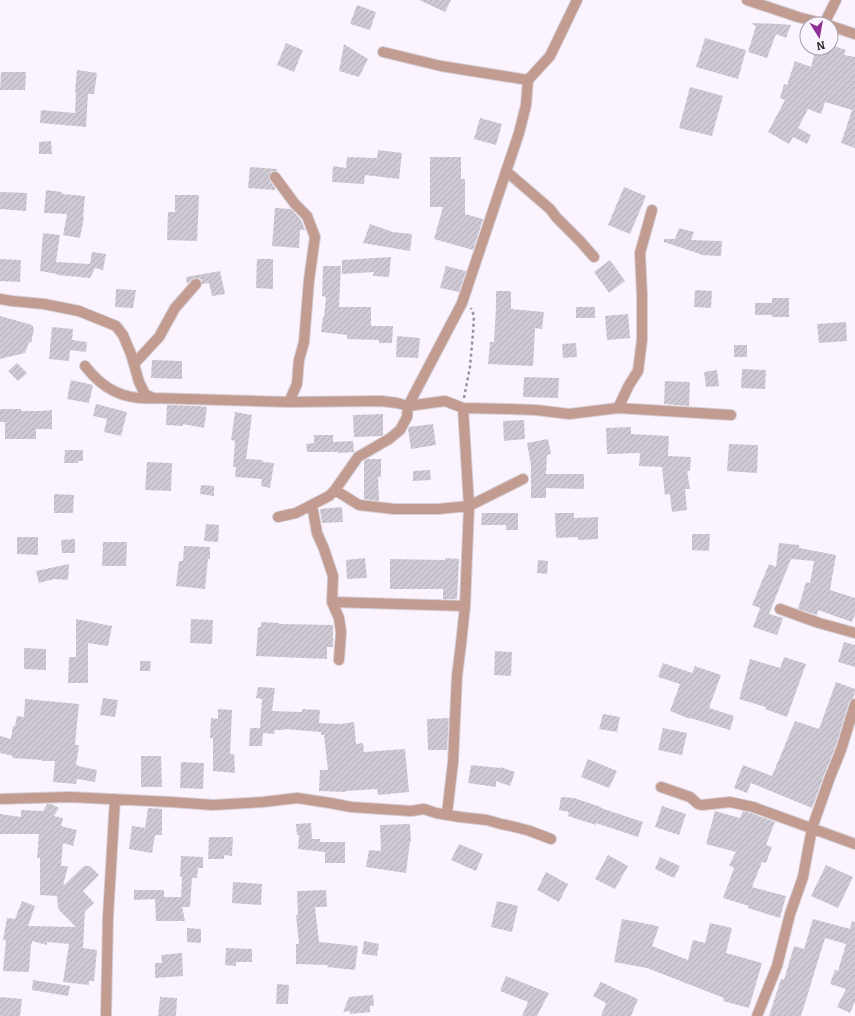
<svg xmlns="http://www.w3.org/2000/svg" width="855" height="1016" font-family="Bitter,serif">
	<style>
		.building { fill: url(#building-hatch) }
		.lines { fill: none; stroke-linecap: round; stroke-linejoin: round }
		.minor-casing { stroke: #d6d0d9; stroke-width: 12 }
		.path { stroke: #97939a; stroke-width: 2.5; stroke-dasharray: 3 3; stroke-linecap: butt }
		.minor { stroke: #c29c91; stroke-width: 10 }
	</style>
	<defs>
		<pattern id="building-hatch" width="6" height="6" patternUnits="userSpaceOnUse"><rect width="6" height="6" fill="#cec9d3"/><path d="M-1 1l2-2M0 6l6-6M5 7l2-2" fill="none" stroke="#b1adb5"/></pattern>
	</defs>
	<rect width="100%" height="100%" fill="#fbf4ff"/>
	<!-- building -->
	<path class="building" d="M419 0H451L445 12Z
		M357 5 376 12 370 30 350 24Z
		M752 23 780 24 791 25 786 38 776 34 767 58 748 52 756 26 752 24Z
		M705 38 746 50 738 79 696 67Z
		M286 43 303 50 294 72 277 65Z
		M344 44 368 59 359 77 339 71Z
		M831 45 846 50 844 55 855 57V148L841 143 852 110 825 102 821 114 808 109 798 128 811 135 807 144 793 137 789 144 768 132 785 100 780 98 784 84 787 85 795 61 811 67 816 48H831Z
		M77 70 97 73 94 94H88L86 127 40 123 41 110 75 113 76 92H75Z
		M1 72H26L25 90H0Z
		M690 87 723 96 712 136 679 128Z
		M480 118 502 124 496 145 474 139Z
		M51 141 52 154H39V142Z
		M378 150 402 153 399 179 365 175 364 184 332 182 333 166 346 168 347 157 377 158Z
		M430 157H461V179H465V214L483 219 473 250 434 239 443 207H430Z
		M250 167 277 169V171H274L271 172 269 177 270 181 275 188V190L248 188Z
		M624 187 646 196 630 234 608 225Z
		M46 190 62 192V194L85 196 83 217H84L80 238 63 235 67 214 44 213Z
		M0 192 27 193 26 211 0 209Z
		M175 195H199L197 241 167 240 168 212H175Z
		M275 208 291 209 301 220 305 230H300L299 248 272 246Z
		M370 224 393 232 412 234 410 251 363 243Z
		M679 228 694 232 691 240 722 241 721 256 700 255V254L664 242V239H675Z
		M43 233 60 235 56 262 90 264 92 252 106 254 103 270 95 268 90 278 57 275V274L40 271Z
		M391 257 389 277 373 276 374 272 342 274V260Z
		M0 259 21 260 20 282 0 281Z
		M257 259H273V289L256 288Z
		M610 260 625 281 609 293 594 272Z
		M323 266H341L339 307H371V326H393L392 343H379V340L347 339V335L321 332 323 317H324L326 297 322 296Z
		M446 266 466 271 459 292 440 288Z
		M220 271 225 294 212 296 209 283 202 284 201 279 198 278H194L187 284 186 277Z
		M116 289 136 290 133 308 115 307Z
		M695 290 712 291 711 308 694 307Z
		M496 291H511V309L544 312 542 329 535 328 533 366 488 364 490 342H494L496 307Z
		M772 298H789V317H772V315H755V303H772Z
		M576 307H595V318H576Z
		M628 314 630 338 607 340 605 316Z
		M0 316 32 325 34 329 31 343 29 342 25 353 0 359Z
		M846 322 847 341 819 343 817 324Z
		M52 327 73 329 72 340 87 342 86 352 70 350 69 361 49 359Z
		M397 336 420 338 418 358 396 357Z
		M576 343 577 357 563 358 562 344Z
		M734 345H747V357H734Z
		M152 360 182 361V379L151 378Z
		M17 363 27 373 18 381 8 371Z
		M742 369 766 370 765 389 741 388Z
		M717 370 719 386 706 387 704 372Z
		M524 377 559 378 558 398 523 397Z
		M71 380 93 385 89 403 67 399Z
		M665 381 690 382 689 406 664 404Z
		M96 404 127 412 121 436 104 432 107 419 93 416Z
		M167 405 198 406 207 407 204 428 183 424V426L166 425Z
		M0 409H21V411H42L52 410V429H36V439H5V422H0Z
		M235 412 252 415 246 459 263 460 262 462 274 463 270 488 261 486 262 479 235 477 236 467H233L235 441 231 440Z
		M383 414V435L380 436 354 437 353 415Z
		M524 420 525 439 504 441 503 421Z
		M433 424 436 445 411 449 408 429 409 427Z
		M631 427V434L669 436 668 456 691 457 690 471H687L690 489H685L687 510 672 512 670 494 665 495 662 467 639 466 640 453 607 454 606 428Z
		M314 435H333V442L353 441 354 452 339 453V452H307L306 444 314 443Z
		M548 439 551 454 547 455 546 474H584V489L546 488V498H531V465L527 443Z
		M729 444 758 445 757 473 727 471Z
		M65 450H83V461H78V463H64Z
		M367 459H381V477H378L379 501 364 499V461Z
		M147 462 172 463 171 491 145 490Z
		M430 470 431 480 413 481V471Z
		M201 485 214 486V496L200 494Z
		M54 494 74 495 73 513H54Z
		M342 507 343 522 322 523 320 509Z
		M482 513H518V530H506V525H481Z
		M555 513H574V518L598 517V539L578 540V537L556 538Z
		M206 524 219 525 218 542 204 541Z
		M692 534H710L709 551 692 550Z
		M17 537H38V555L17 554Z
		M75 539V553H62L61 540Z
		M103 542H127L126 566H102Z
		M779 543 799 545V548L836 555 830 590 855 598V614L852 622 818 610 817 615 798 609 806 582 810 583 814 561 791 559 769 614 783 618 777 635 753 627 760 608 752 605 769 564 776 567Z
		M184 546 210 547V559H208L205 589 176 586 179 561H183Z
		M365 558 367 578 347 579 346 560Z
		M445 558 459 559 457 599H443V589H390V559L445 560Z
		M538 560 548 561 547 574 537 573Z
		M69 564 68 580 54 579 39 583 36 571Z
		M76 619 112 626 108 646 88 643V683H68L69 657H76Z
		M191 619 213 620 212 644 190 643Z
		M261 622 279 623V624L333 625V647H327V659L256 656 258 627H261Z
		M844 642 855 645V667L838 662Z
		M24 648 46 649V670L24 669Z
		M495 651 512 652 511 676 494 675Z
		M784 657 806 664 787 717 765 709 766 707 739 699 750 659 780 668Z
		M140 661H151L150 671H140Z
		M663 663 692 673 695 666 721 675 709 708 734 716 730 730 690 718V719L670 711 680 684 658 677Z
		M836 682 855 689V692L853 698 849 702 835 748 824 775 812 808 751 783 747 793 734 788 743 765 772 776 795 721 819 729Z
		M258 687 275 688 272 711 302 712V709L320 710 319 723 341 724 354 722 356 744 363 743 364 752 405 749 409 792 378 795 377 789 346 791V792L319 791 320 770H328L324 735H321V732L284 729V730H275L274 734 263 733 262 746H249L250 728H260L262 699 256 698Z
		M103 698 118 700 115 717 100 715Z
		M25 699 79 704 75 745H79L76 765H78V766L97 770 95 782 77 779 76 784 53 782 55 761H42V760L12 758 13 756 0 753V736L11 739 13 726H15L17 716 24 717Z
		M218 709 232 710 230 754H234L235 773 213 771V738H210L211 718 218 719Z
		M603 714 620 717 617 732 599 729Z
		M449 718 447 750H428L427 719Z
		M663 728 687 733 682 755 658 750Z
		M141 756H161L162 787H141Z
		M588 759 617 771 609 788 581 777Z
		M181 762 204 763 203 789 180 788Z
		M471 765 500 768V767L515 772 510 786 496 781V787L468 783Z
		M561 797 574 798 601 807V808L643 822 638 837 596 823V825L568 816 569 812 559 810Z
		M47 804H51L59 808 54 816 63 818 61 826 77 830 73 846 63 843 61 866H68L63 886 84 866H90L99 875 83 891 94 903 85 911 83 948 97 950 94 981H89V985L63 982 69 944 47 942V945L32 941V944H31L29 972 3 971 6 940H3L7 918 15 919 22 901 35 906 28 926 76 927 59 910 58 907 57 896 40 895V858H37L39 834H0V814L21 817V810L43 811Z
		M662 806 686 814 679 835 655 827Z
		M148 808 162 809V835H155L152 853 129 849 132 826 145 828Z
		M715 811 740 818 743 811 751 813 775 822 766 845 772 847 766 863 762 862 752 887 786 896 780 918 748 908 749 906 723 898 734 868 729 865 736 852 706 844Z
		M311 823 312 839H320V842H345V863H325V852L298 849 299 835H297L296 824Z
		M410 824 411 842H410L406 873 366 867 369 850 381 851 380 825Z
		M209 837H233L232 856 224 855V859H208Z
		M459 844 483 854 476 871 451 860Z
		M608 855 628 866 615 889 595 879Z
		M181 856 203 857V868H198L197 878H192L190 907H182L185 921H156L155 899 134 900V890H164V897H181L182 877H180Z
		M660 857 680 866 674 878 655 869Z
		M826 865 853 877 838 908 811 896Z
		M546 872 568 884 559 902 537 890Z
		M233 882 262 884 261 905 232 903Z
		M326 890 327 907H315L319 942 358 946 355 970 327 967 328 965 296 964V944H299L296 915H298L297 891Z
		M497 901 518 906 512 932 491 927Z
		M622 919 653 925 659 927 652 946 688 960 693 940 705 943 710 923 732 928 726 953 762 963 749 1008 723 1001 724 998 647 968 614 962Z
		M813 919 850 929 852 921 855 922V1002L850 1013 837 1007 846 989 830 984 835 970 838 971 846 944 825 938 801 1016H769L781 979 784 980 794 946 804 949Z
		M187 928 201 929V943L187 942Z
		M364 941 379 944 377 956 362 954Z
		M226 948 252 949V962H236V966L225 965Z
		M182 953 183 976 155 978V963H162L161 955Z
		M506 976 549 993 537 1016H522L528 1002 500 991Z
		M33 980 70 986 68 996 32 990Z
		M601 982 618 990 638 999 631 1016H601L606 1003 593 996Z
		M277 984 289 985 288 1004H276Z
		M373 995 374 1006H370V1012L350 1014V1011L343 1012 349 997Z
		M0 997 22 999 20 1016H0Z
		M160 997 177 998 176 1016H158Z"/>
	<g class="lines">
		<defs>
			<path id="minor" d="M747 0 798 17 825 24
				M824 24 836 0
				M831 26 855 34
				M383 52 441 66 528 80
				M506 171 550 209 556 217 580 241 594 257
				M275 177 295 204 307 216 315 237 309 280 304 342 299 360 297 384 289 402
				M0 299 12 301 44 304 79 311 116 326 123 335 131 354 139 382 145 394 153 398 289 402 381 401 397 403 408 406 445 401 463 408 508 409 536 410 569 414 618 408 731 415
				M134 364 159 337 175 308 196 284
				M85 366C103 389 123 400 153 398
				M618 408 629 385 638 371 642 340V295L640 253 652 210
				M335 490 359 505 394 509H438L469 506 523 479
				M312 505 317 533 324 549 333 576 332 602 339 618 341 632 339 660
				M278 517 296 513 329 496 335 490 358 457 389 439 400 430 407 417 408 406 462 303 519 133 526 105 528 80 550 56 577 0
				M332 602 465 606
				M780 609 819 623 855 633
				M661 787 690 797 698 804 702 805 730 802 753 807 855 844
				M0 799 70 797 171 802 213 805 263 802 297 798 330 803 351 807 411 811 424 809 436 813 460 817 487 820 501 824 515 827 530 831 551 839
				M447 814 453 762 457 676 461 644 465 606 469 506 463 408
				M106 1016 108 917 115 799
				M757 1016 777 966 790 914 803 877 812 828 830 777 841 750 855 704"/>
		</defs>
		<!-- minor casing -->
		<use href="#minor" class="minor-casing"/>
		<!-- path -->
		<path class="path" d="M464 398 470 367 473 333 474 316 471 308"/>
		<!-- minor -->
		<use href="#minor" class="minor"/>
	</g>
	<!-- north arrow -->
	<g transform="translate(819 36) rotate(169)"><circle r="19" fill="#fbf4ff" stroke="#a8a3ab"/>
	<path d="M0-3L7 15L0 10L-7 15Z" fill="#902d94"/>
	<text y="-6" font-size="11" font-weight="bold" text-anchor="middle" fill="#2c2a2d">N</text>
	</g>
</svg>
